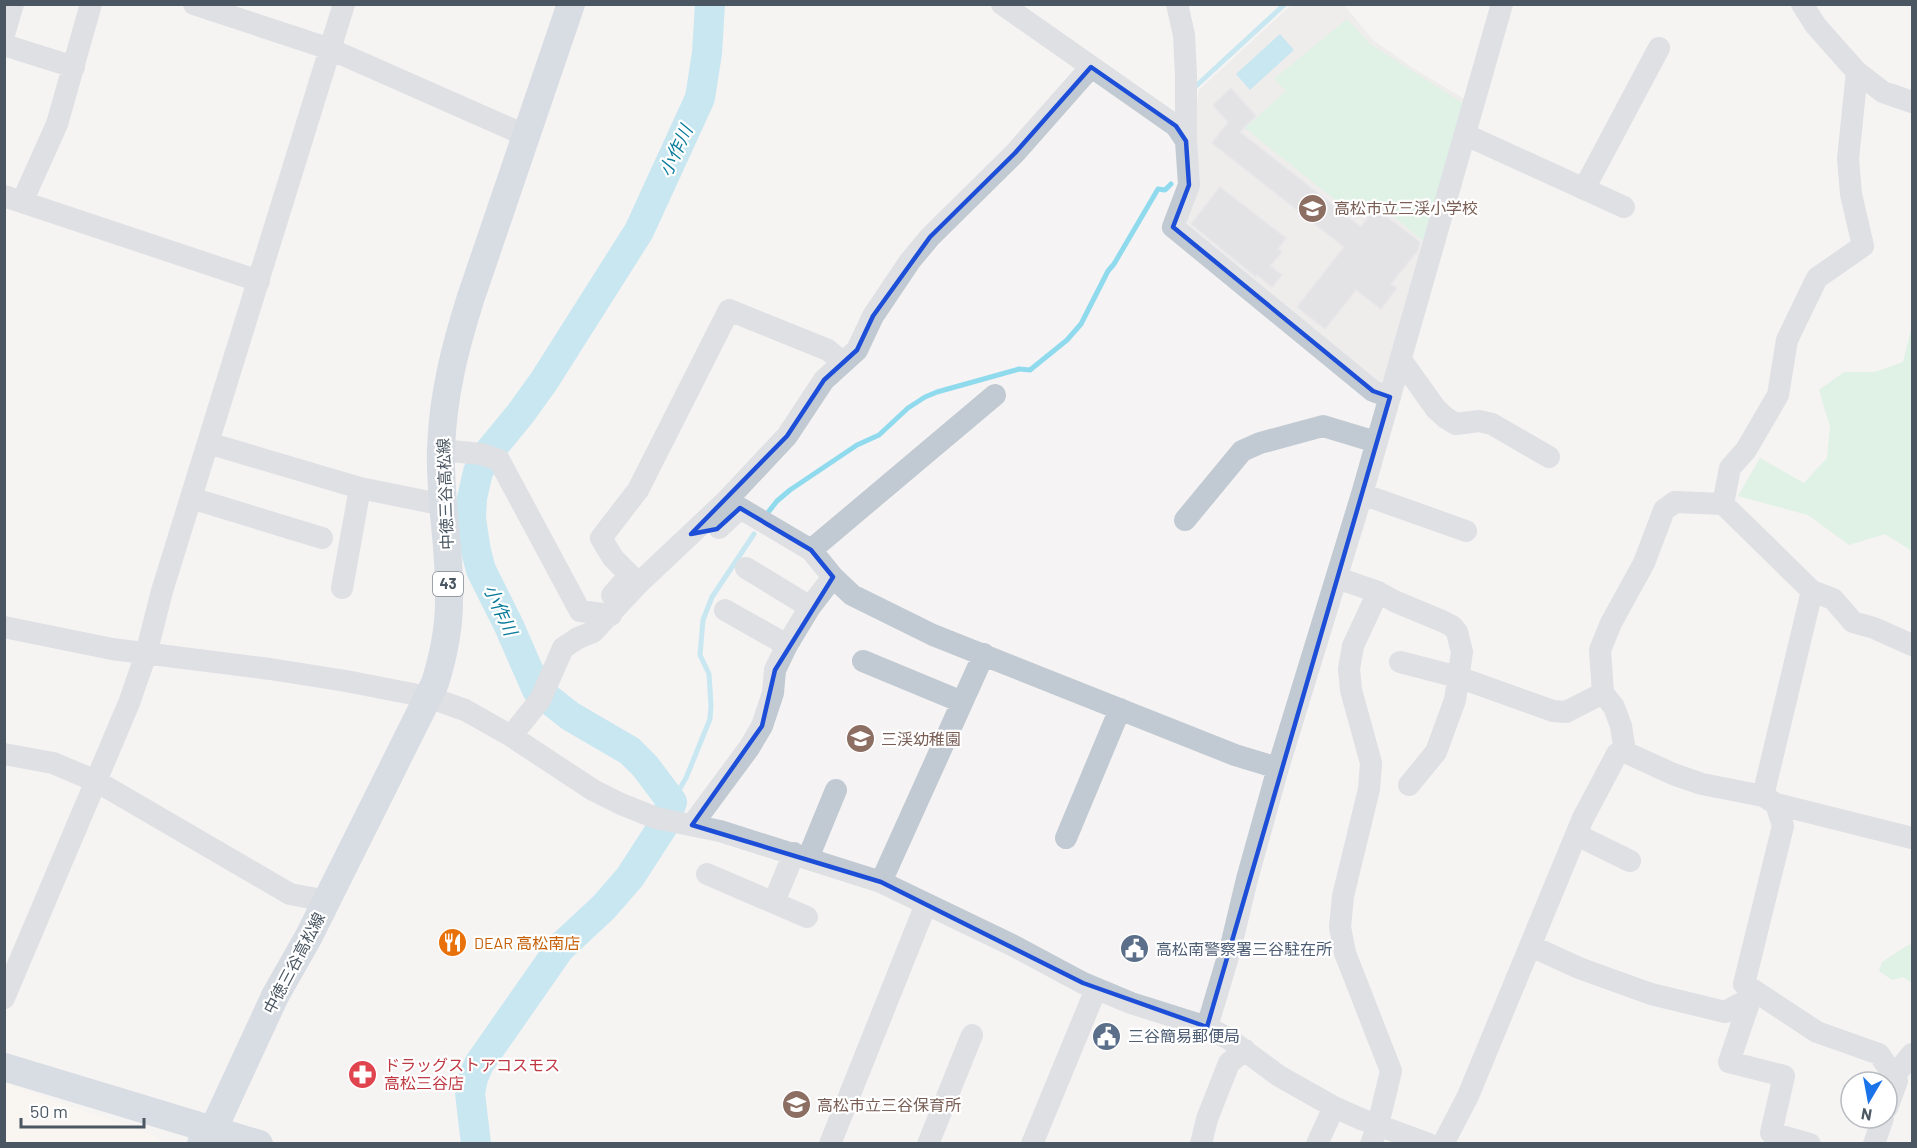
<svg xmlns="http://www.w3.org/2000/svg" width="1917" height="1148" font-family="Barlow,'Noto Sans JP',sans-serif">
	<style>
		.commercial { fill: #fdf9ef }
		.education { fill: #e6e4e5 }
		.green { fill: #c3f1d5 }
		.water { fill: #90daee }
		.lines { fill: none; stroke-linecap: round; stroke-linejoin: round }
		.stream { stroke: #90daee; stroke-width: 5 }
		.river { stroke: #90daee; stroke-width: 30 }
		.building { fill: #cdcfd5; stroke: #d7d9de; stroke-width: 1.5 }
		.minor { stroke: #c1cad2; stroke-width: 22 }
		.major { stroke: #b3c2d1; stroke-width: 28 }
		.marked { fill: none; stroke: #1d4ed8; stroke-width: 4.5; stroke-linejoin: round }
		.labels { text-anchor: middle; stroke-width: 4.5; stroke-linejoin: round; paint-order: stroke }
		.shield { fill: #fff; stroke: #808990; stroke-width: 1.5 }
		.shield-label { font-size: 15px; font-weight: bold; fill: #4a5661 }
		.education-label { font-size: 16px; fill: #785e54; stroke: #fff; text-anchor: start }
		.street-label { font-size: 16px; fill: #4a5661; stroke: #fff }
		.food-label { font-size: 16px; fill: #c56008; stroke: #fff; text-anchor: start }
		.service-label { font-size: 16px; fill: #4e5e75; stroke: #fff; text-anchor: start }
		.health-label { font-size: 16px; fill: #be3a42; stroke: #fff; text-anchor: start }
		.water-label { font-size: 18px; font-style: italic; fill: #0c7c9b; stroke: #fff }
	</style>
	<rect width="100%" height="100%" fill="#f5f3f3"/>
	<!-- commercial -->
	<path class="commercial" d="M5 1083 156 1136 158 1143H5Z"/>
	<!-- education -->
	<path class="education" d="M1291 5H1344L1373 40 1416 70 1468 101 1389 373 1375 388 1183 229 1191 144 1199 90Z"/>
	<!-- green -->
	<path class="green" d="M1347 19 1370 44 1464 104 1424 242 1374 200 1365 208 1348 210 1245 128 1286 91 1274 79Z
		M1912 326V551L1885 534 1849 545 1808 515 1738 496 1760 458 1804 483 1827 458 1830 427 1819 390 1844 372H1875L1903 362Z
		M1912 944V983L1903 977 1892 980 1879 971 1882 962 1908 945Z"/>
	<!-- water -->
	<path class="water" d="M1280 34 1294 50 1250 90 1236 74Z"/>
	<g class="lines">
		<!-- stream -->
		<path class="stream" d="M1196 86 1285 4
			M766 515 777 501 790 490 857 445 879 435 908 408 925 397 937 392 1019 369 1030 370 1067 340 1081 324 1108 271 1114 264 1158 189 1165 190 1171 184
			M672 802 686 778 710 719 711 705 709 674 700 655 703 620 712 597 754 534"/>
		<!-- river -->
		<path class="river" d="M476 1144 470 1093 473 1078 479 1064 560 948 604 907 630 877 663 826 672 802 645 766 630 751 570 716 537 690 509 626 481 570 476 551 471 519 472 498 478 472 489 452 521 413 544 381 639 231 700 98 707 53 710 4"/>
	</g>
	<!-- building -->
	<path class="building" d="M1231 88 1256 116 1240 132 1361 227 1375 208 1420 242 1418 250 1391 284 1397 288 1381 309 1356 290 1325 329 1297 307 1344 247 1212 143 1228 122 1213 105Z
		M1220 187 1286 238 1278 249 1282 252 1270 266 1282 275 1272 287 1257 275 1256 277 1191 224Z"/>
	<g class="lines">
		<!-- minor -->
		<path class="minor" d="M194 4 330 49 527 136
			M1002 4 1176 126 1186 141 1189 185 1173 227 1373 391 1390 397
			M1177 4 1184 35 1186 75V141
			M1802 4 1816 26 1857 72 1848 159 1851 194 1863 246 1817 278 1787 340 1778 395 1746 450 1730 468 1723 504 1812 591 1763 796 1776 804 1783 826 1744 984 1817 1032 1879 1054 1897 1081 1887 1108
			M4 34 13 4
			M4 45 74 67
			M1857 72 1883 92 1912 102
			M1466 135 1624 207
			M1584 189 1659 48
			M4 196 259 281
			M22 202 57 124 91 4
			M1401 360 1436 409 1446 418 1456 424 1479 421 1492 424 1549 457
			M208 443 360 488 444 505
			M441 450 481 454 499 460 580 611 611 615
			M1362 494 1466 531
			M191 498 322 538
			M1185 520 1242 451 1260 443 1323 426 1376 442
			M719 528 740 508 811 550 833 577 852 595 933 635 1235 755 1278 768
			M811 550 995 395
			M746 568 810 607
			M1337 578 1378 592 1394 601 1442 621 1452 626 1457 632 1462 652 1455 700 1436 752 1409 785
			M342 588 360 488
			M1812 591 1833 599 1853 622 1874 628 1912 645
			M612 595 630 575 613 558 601 538 638 490 729 310 828 350 842 362
			M725 610 787 645
			M4 627 112 649 270 669 346 681 428 697 465 710 511 736 593 790 621 804 656 818 720 831 881 882 1012 945 1083 983 1131 1003 1207 1027 1229 1039 1279 1076 1334 1107 1361 1119 1429 1144
			M863 661 962 702
			M1400 662 1458 677 1553 711 1566 712 1603 693
			M511 736 540 700 563 648 578 638 593 632 639 583 726 501 787 436 824 380 857 350 873 316 910 261 930 237 1015 153 1091 67
			M1625 752 1621 726 1614 707 1603 693 1600 650 1611 623 1644 563 1664 510 1675 502 1723 504
			M4 754 53 763 96 781 290 894 327 901
			M1776 804 1912 838
			M692 825 749 748 762 726 773 693 775 670 787 645 810 607 833 577
			M1577 835 1630 861
			M1066 838 1120 709
			M808 858 836 790
			M707 874 807 917
			M881 882 984 654
			M774 902 794 853
			M1531 946 1579 968 1651 994 1725 1012 1751 998
			M1753 991 1729 1062 1784 1076 1771 1133 1810 1144
			M4 998 129 703 146 654 162 591 344 4
			M1207 1027 1230 950 1247 879 1278 768 1362 494 1502 4
			M1894 1076 1912 1054
			M830 1144 926 904
			M928 1144 972 1035
			M1032 1144 1096 989
			M1201 1144 1207 1119 1229 1063 1245 1050
			M1317 1144 1334 1107
			M1371 1144 1378 1125 1391 1071 1345 953 1340 927 1343 896 1369 789 1371 763 1351 690 1349 669 1353 646 1378 592
			M1443 1144 1468 1096 1583 818 1617 754 1625 752 1673 774 1702 784 1763 796
			M1874 1144 1883 1118"/>
		<!-- major -->
		<path class="major" d="M4 1067 259 1144
			M201 1144 213 1130 275 996 309 936 435 683C443 657 449 630 449 602 451 551 439 499 441 448 443 395 455 347 471 297L571 4"/>
	</g>
	<!-- marked area -->
	<path d="M0 0H1917V1148H0ZM1091 67 1176 126 1186 141 1189 185 1173 227 1373 391 1390 397 1207 1027 1083 983 881 882 692 825 762 726 775 670 833 577 811 550 740 508 717 529 691 534 787 436 824 380 857 350 873 316 930 237 1015 153Z" fill="#f5f3f3" fill-opacity=".55" fill-rule="evenodd"/>
	<path class="marked" d="M1091 67 1176 126 1186 141 1189 185 1173 227 1373 391 1390 397 1207 1027 1083 983 881 882 692 825 762 726 775 670 833 577 811 550 740 508 717 529 691 534 787 436 824 380 857 350 873 316 930 237 1015 153Z"/>
	<!-- icons -->
	<defs>
		<symbol id="school-disc" viewBox="-11 -11 22 22"><circle r="9.5" fill="#8d6e63" stroke="#fff"/><path d="M0-5L7-2L0 1L-7-2ZM-4 1L0 2.5L4 1V4Q0 6-4 4Z" fill="#fff"/></symbol>
		<symbol id="restaurant-disc" viewBox="-11 -11 22 22"><circle r="9.5" fill="#e8710a" stroke="#fff"/><path d="M-5-6h1v4h1v-4h1v4h1v-4h1v5L-1.5 .5V6h-2V.5L-5-1ZM5-6V6H3V1.5H1.5Q1.5-4 5-6Z" fill="#fff"/></symbol>
		<symbol id="civic-disc" viewBox="-11 -11 22 22"><circle r="9.5" fill="#5c6f8a" stroke="#fff"/><path d="M-.6-6.5H3V-4.5H.6V-3L4-1V1h2V6H-6V1h2V-1L-.6-3ZM-1.2 2.5V6h2.4V2.5Z" fill="#fff"/></symbol>
		<symbol id="pharmacy-disc" viewBox="-11 -11 22 22"><circle r="9.5" fill="#e0444e" stroke="#fff"/><path d="M-2-6h4v4h4v4h-4v4h-4v-4h-4v-4h4Z" fill="#fff"/></symbol>
	</defs>
	<g fill-rule="evenodd">
		<use href="#school-disc" x="1296" y="192" width="33" height="33"/>
		<use href="#school-disc" x="844" y="722" width="33" height="33"/>
		<use href="#restaurant-disc" x="436" y="926" width="33" height="33"/>
		<use href="#civic-disc" x="1118" y="932" width="33" height="33"/>
		<use href="#civic-disc" x="1090" y="1020" width="33" height="33"/>
		<use href="#pharmacy-disc" x="346" y="1058" width="33" height="33"/>
		<use href="#school-disc" x="780" y="1088" width="33" height="33"/>
	</g>
	<g class="labels">
		<!-- shield labels -->
		<rect class="shield" x="433" y="572" width="30" height="24" rx="4.5"/>
		<g class="shield-label">
			<text x="448" y="589">43</text>
		</g>
		<!-- education labels -->
		<g class="education-label">
			<text x="1334" y="214">高松市立三渓小学校</text>
			<text x="881" y="745">三渓幼稚園</text>
			<text x="817" y="1111">高松市立三谷保育所</text>
		</g>
		<!-- street labels -->
		<g class="street-label">
			<text transform="translate(445 494) rotate(-92)" y="6">中徳三谷高松線</text>
			<text transform="translate(294 963) rotate(-62)" y="6">中徳三谷高松線</text>
		</g>
		<!-- food labels -->
		<g class="food-label">
			<text x="474" y="949">DEAR 高松南店</text>
		</g>
		<!-- service labels -->
		<g class="service-label">
			<text x="1156" y="955">高松南警察署三谷駐在所</text>
			<text x="1128" y="1042">三谷簡易郵便局</text>
		</g>
		<!-- health labels -->
		<g class="health-label">
			<text x="384" y="1071">ドラッグストアコスモス<tspan x="384" dy="18">高松三谷店</tspan></text>
		</g>
		<!-- water labels -->
		<g class="water-label">
			<text transform="translate(676 151) rotate(-65)" y="6">小作川</text>
			<text transform="translate(500 610) rotate(65)" y="6">小作川</text>
		</g>
	</g>
	<!-- border -->
	<rect width="1917" height="1148" fill="none" stroke="#4a5661" stroke-width="12"/>
	<!-- north arrow -->
	<g transform="translate(1869 1100) rotate(190)"><circle r="28" fill="#ffffff" stroke="#b7bbc0" stroke-width="1.5"/>
	<path d="M0-4.5L10 22L0 15L-10 22Z" fill="#1a73e8"/>
	<text y="-9" font-size="16" font-weight="bold" text-anchor="middle" fill="#4a5661">N</text>
	</g>
	<!-- scale -->
	<path d="M21 1118v9h123v-9" fill="none" stroke="#4a5661" stroke-width="3"/>
	<text x="30" y="1118" font-size="18" fill="#4a5661" stroke="#ffffff" stroke-width="4.5" paint-order="stroke">50 m</text>
</svg>
